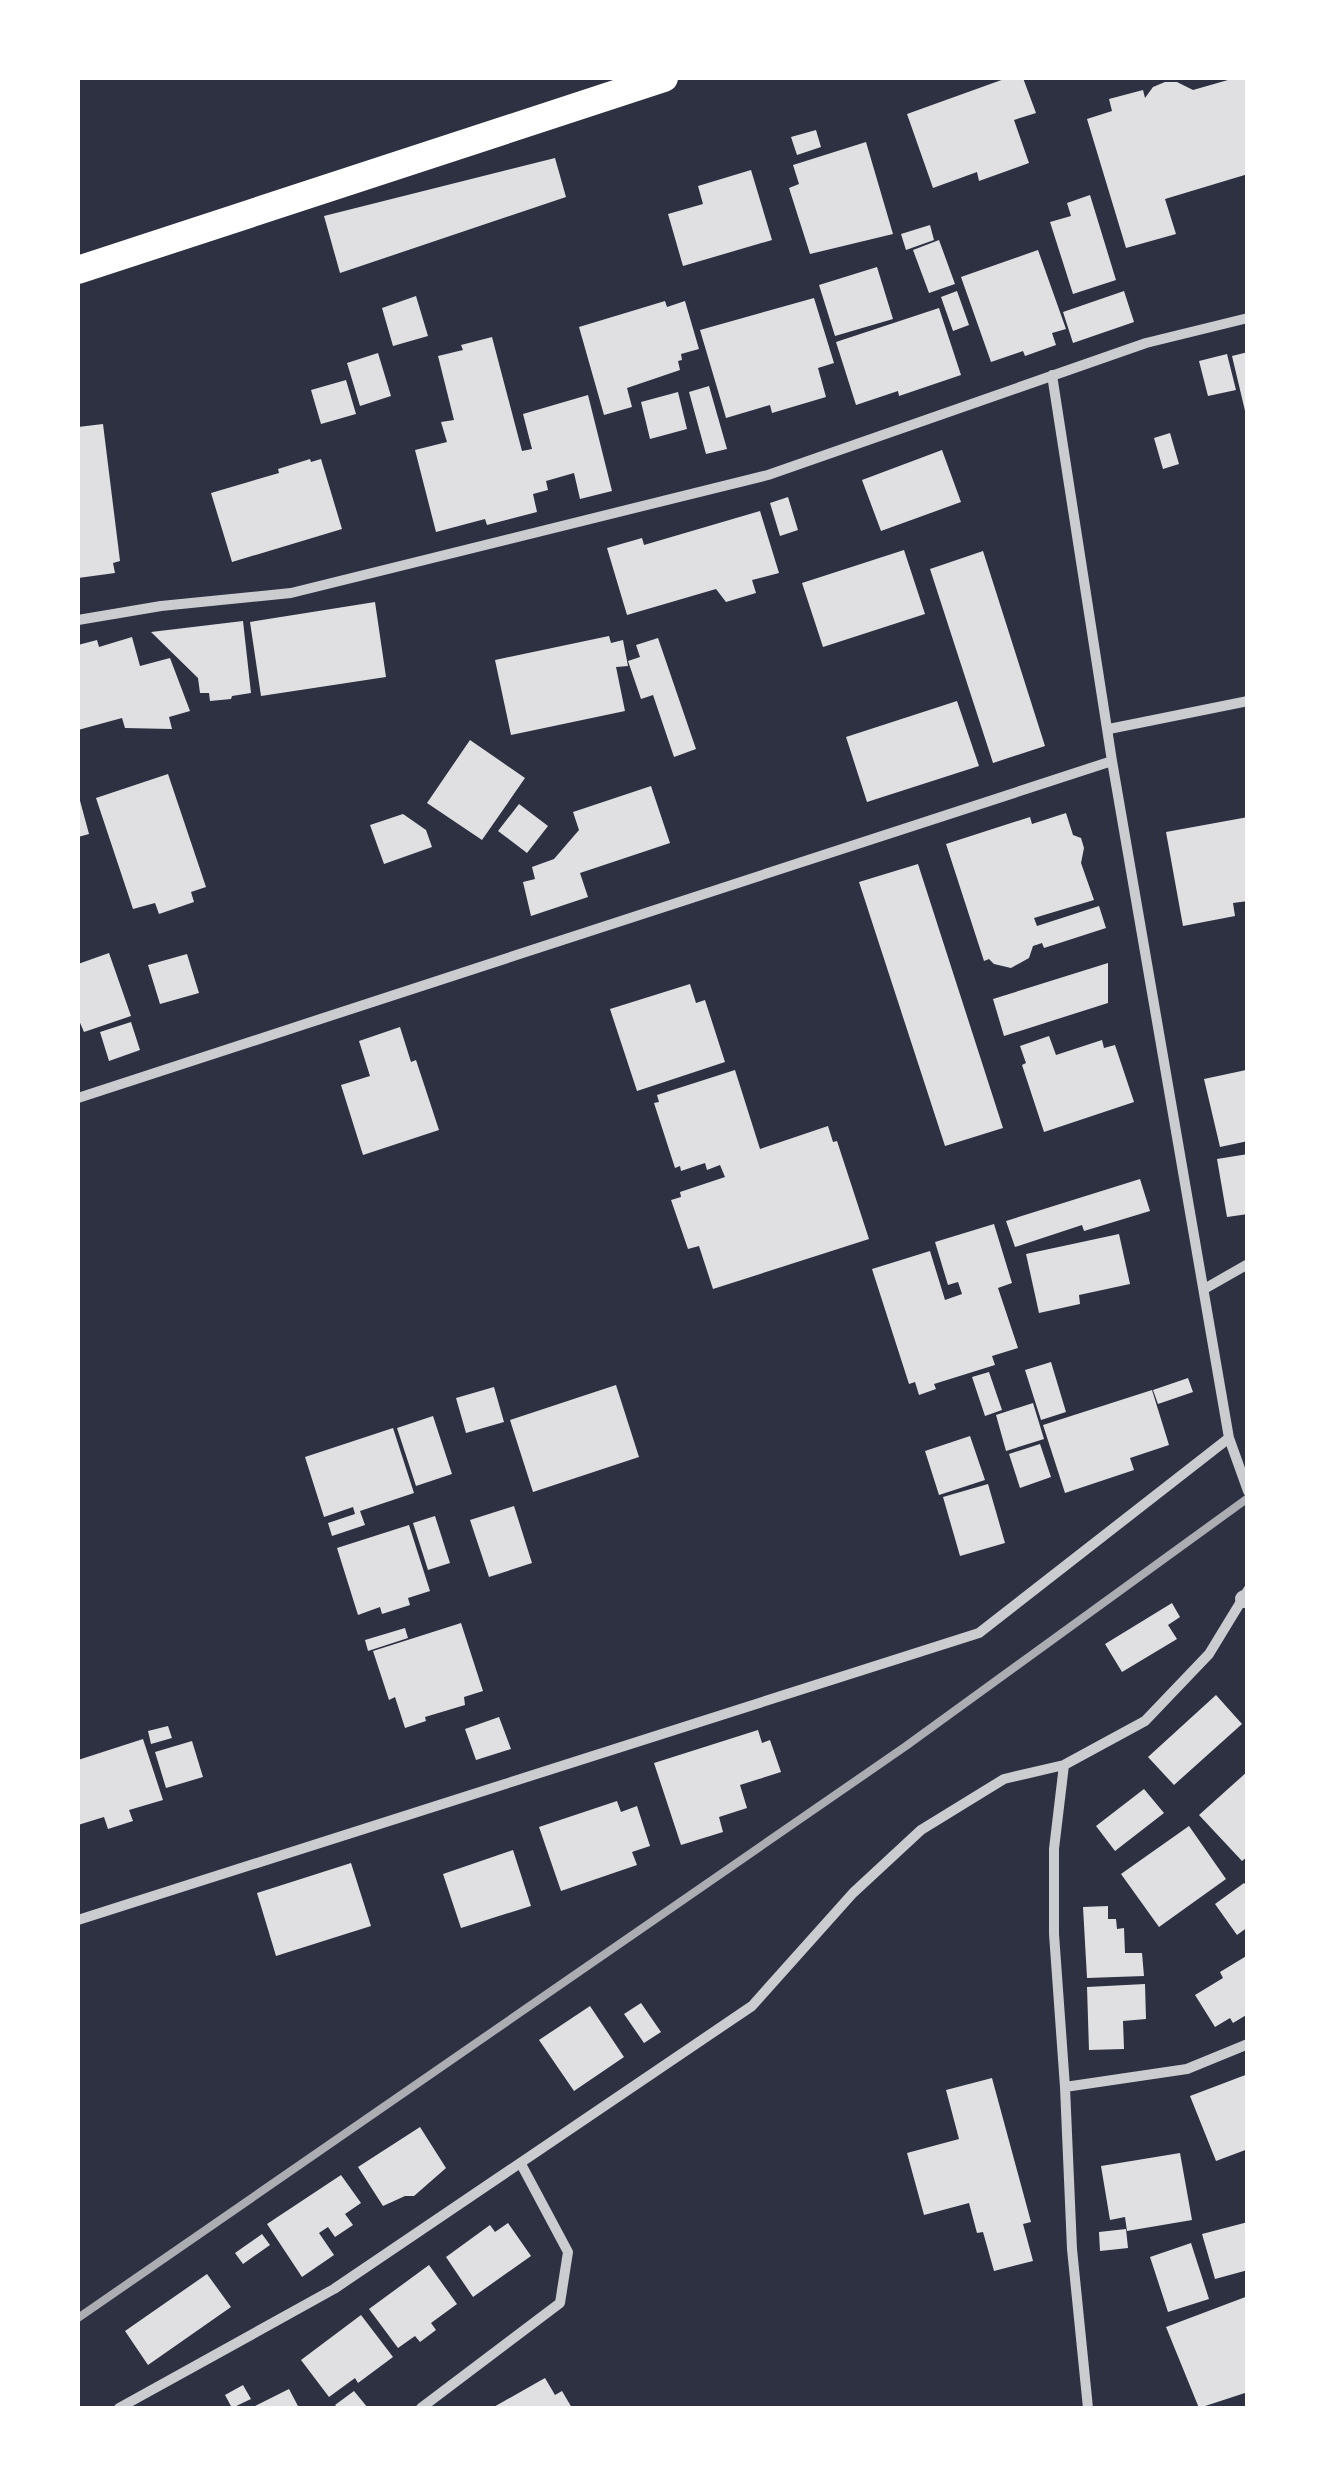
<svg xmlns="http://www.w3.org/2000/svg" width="1325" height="2486" font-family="Mulish,sans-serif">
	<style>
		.building { fill: #e0e0e3 }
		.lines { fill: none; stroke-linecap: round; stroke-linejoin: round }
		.minor { stroke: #caccd0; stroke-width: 10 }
		.tertiary { stroke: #caccd0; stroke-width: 18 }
		.trunk { stroke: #fff; stroke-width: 28 }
		.rail { stroke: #abadb3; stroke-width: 8 }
	</style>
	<rect width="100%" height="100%" fill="#2d3142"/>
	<!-- building -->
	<path class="building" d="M1007 78H1023L1036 113 1014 120 1029 163 979 181 977 172 933 188 907 114Z
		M1235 78H1248V174L1165 199 1176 234 1126 248 1087 119 1112 111 1109 99 1143 90 1145 98 1153 87 1165 82H1177L1193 90Z
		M816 130 821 147 797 155 791 137Z
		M866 142 893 234 810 254 789 188 799 184 793 165Z
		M555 158 566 197 340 273 324 216Z
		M751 170 772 240 683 266 668 214 703 204 698 186Z
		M1090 195 1116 280 1073 294 1050 222 1071 216 1067 203Z
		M930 225 934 240 906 250 901 234Z
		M939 240 955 284 929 293 913 250Z
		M1038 250 1066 329 1052 333 1056 345 1025 356 1023 351 991 362 961 277Z
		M877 267 893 319 835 336 819 285Z
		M957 291 969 325 953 331 941 297Z
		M1124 291 1134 322 1073 343 1063 312Z
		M416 296 428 336 393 346 382 308Z
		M814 298 834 363 818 368 826 397 772 413 770 405 726 418 700 330Z
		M665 301 667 307 685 301 699 349 681 354 682 360 678 361 680 370 627 388 632 407 604 415 579 327Z
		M939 308 961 375 899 396 898 391 856 405 836 342Z
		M492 337 522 451 532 449 523 414 588 395 612 491 580 499 574 473 546 481 548 490 533 494 537 512 487 525 485 519 436 532 415 450 447 442 441 422 454 420 438 356 463 350 461 345Z
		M1248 352V415H1246L1232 356Z
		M378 353 391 396 360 406 347 363Z
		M1227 354 1236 390 1208 396 1199 361Z
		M346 380 356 414 321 424 311 390Z
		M709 386 727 449 706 454 689 392Z
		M678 392 687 429 650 439 641 402Z
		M103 424 120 561 113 563 115 573 78 578V427Z
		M1170 433 1179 464 1163 469 1154 438Z
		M942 450 961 502 881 531 862 480Z
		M310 459 311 462 321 459 342 529 232 562 211 493 279 473 278 469Z
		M788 497 798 530 780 536 770 503Z
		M760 511 779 573 752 580 756 593 726 602 716 589 627 615 607 548 642 538 644 545Z
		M904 550 925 614 823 647 802 583Z
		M983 551 1045 746 993 763 930 569Z
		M375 602 386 677 261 696 250 622Z
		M243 621 251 693 232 696 231 699 210 701 209 693H200L198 678 151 632Z
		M609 636 611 643 623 640 628 666 616 667 625 711 511 735 495 660Z
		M132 637 140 666 170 658 190 711 169 717 172 729 125 728 122 718 78 730V645L97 640 99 647Z
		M658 638 696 749 674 757 653 695 641 699 628 661 640 657 636 645Z
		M957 701 979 766 867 802 846 737Z
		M470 740 525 778 482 840 427 803Z
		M168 774 206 887 191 892 194 902 159 914 155 903 133 909 96 798Z
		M651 786 670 843 580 873 588 897 531 916 523 882 535 879 532 867 554 859 579 830 573 812Z
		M79 797 89 834 78 837V798Z
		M519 804 548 826 527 853 498 831Z
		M1066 813 1073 835 1081 838 1084 848 1081 863 1094 900 1034 918 1037 926 1099 906 1106 928 1044 948 1042 943 1033 946 1029 958 1011 968 994 964 989 959 984 961 946 844 1030 817 1032 824Z
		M403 814 426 830 432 847 384 864 370 825Z
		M1248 817V901L1233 903 1235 916 1183 926 1166 832Z
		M918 864 1003 1128 945 1146 859 882Z
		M109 953 131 1016 84 1032 78 1018V964Z
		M187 954 199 993 160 1004 148 965Z
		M1108 963V1003L1004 1036 993 999Z
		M690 984 696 1003 705 1000 725 1062 637 1091 610 1009Z
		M131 1022 140 1050 109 1061 100 1032Z
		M400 1027 411 1062 416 1060 439 1130 363 1155 341 1085 370 1076 359 1041Z
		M1049 1036 1056 1055 1102 1040 1104 1048 1115 1045 1134 1102 1044 1132 1022 1065 1026 1063 1020 1046Z
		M735 1070 760 1149 828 1126 833 1142 837 1141 869 1239 713 1289 699 1246 688 1249 671 1200 681 1197 680 1192 725 1177 720 1165 707 1170 705 1163 681 1171 680 1166 675 1168 654 1103 659 1102 657 1095Z
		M1246 1070 1248 1141 1220 1147 1204 1079Z
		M1248 1154V1214L1227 1217 1217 1159Z
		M1140 1179 1150 1211 1084 1231 1082 1225 1015 1247 1006 1221Z
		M994 1224 1012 1283 998 1288 1018 1348 992 1356 995 1365 934 1384 936 1389 919 1395 915 1382 909 1384 872 1269 930 1251 945 1300 962 1294 958 1282 948 1285 935 1242Z
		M1119 1234 1130 1284 1079 1295 1080 1304 1039 1313 1026 1254Z
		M1051 1362 1066 1412 1041 1420 1025 1370Z
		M989 1372 1002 1410 985 1416 972 1377Z
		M1188 1378 1193 1392 1158 1404 1153 1390Z
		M616 1385 639 1457 533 1492 510 1420Z
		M494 1387 504 1422 466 1433 456 1398Z
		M1152 1390 1169 1445 1130 1458 1134 1470 1065 1493 1043 1425Z
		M1033 1403 1044 1439 1006 1451 996 1415Z
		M433 1416 452 1474 416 1486 397 1428Z
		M393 1428 414 1493 360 1511 365 1525 332 1536 328 1523 355 1514 353 1507 324 1517 305 1457Z
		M970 1436 985 1480 939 1495 925 1451Z
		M1040 1444 1051 1477 1020 1488 1009 1454Z
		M988 1484 1005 1543 960 1556 943 1497Z
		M514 1506 532 1563 489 1577 470 1520Z
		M435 1516 450 1563 428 1570 413 1523Z
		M409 1525 430 1591 408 1598 410 1605 382 1614 380 1607 358 1615 337 1548Z
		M1172 1603 1180 1617 1168 1625 1177 1639 1122 1672 1105 1644Z
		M461 1623 483 1691 464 1697 465 1705 425 1717 426 1721 405 1728 395 1697 389 1700 373 1651Z
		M405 1628 408 1638 368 1651 365 1640Z
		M1216 1695 1242 1724 1174 1785 1148 1757Z
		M499 1717 511 1749 476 1760 465 1729Z
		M168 1726 172 1738 151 1744 148 1731Z
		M758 1730 762 1743 770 1740 781 1772 740 1785 747 1808 719 1817 723 1832 681 1845 654 1763Z
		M143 1739 163 1800 129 1810 133 1821 108 1829 104 1817 78 1825V1760Z
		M192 1741 203 1777 166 1788 155 1752Z
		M1248 1771V1856L1242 1861 1199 1815Z
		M1144 1789 1164 1813 1115 1851 1096 1826Z
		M617 1801 621 1812 637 1806 650 1846 632 1852 637 1865 561 1891 539 1827Z
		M1189 1826 1226 1879 1159 1927 1121 1874Z
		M513 1850 531 1906 461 1928 443 1874Z
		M351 1863 371 1926 276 1956 257 1893Z
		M1244 1883 1248 1887V1927L1237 1935 1215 1904Z
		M1108 1906V1919H1116L1117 1929 1124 1928 1125 1953H1142L1144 1976 1087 1978 1083 1907Z
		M1248 1955V2014L1233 2023 1230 2018 1215 2027 1195 1995 1223 1978 1220 1972Z
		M1145 1984 1146 2019 1123 2021 1124 2049 1089 2050 1087 1987Z
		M641 2003 661 2032 644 2043 624 2014Z
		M590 2006 624 2057 574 2091 539 2040Z
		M1248 2074V2149L1216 2161 1190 2096Z
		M992 2078 1031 2222 1023 2224 1033 2261 994 2271 983 2232 977 2233 969 2203 924 2215 907 2153 959 2139 946 2090Z
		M420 2127 446 2168 414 2196H405L383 2206 358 2167Z
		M1180 2153 1192 2220 1127 2231 1125 2217 1110 2220 1101 2166Z
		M341 2175 361 2203 345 2214 353 2225 335 2237 328 2227 319 2233 334 2255 302 2277 267 2224Z
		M1248 2222V2270L1215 2279 1202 2234Z
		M508 2223 531 2256 473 2297 446 2257 490 2225 495 2232Z
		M1126 2229 1128 2248 1100 2251 1099 2232Z
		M262 2234 270 2245 243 2264 235 2253Z
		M1191 2243 1209 2299 1168 2312 1150 2257Z
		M429 2265 457 2304 431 2323 436 2330 420 2342 415 2336 398 2348 369 2309Z
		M207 2274 231 2307 148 2365 125 2331Z
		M1248 2296V2392L1199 2408 1166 2327Z
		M361 2315 393 2357 358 2383 355 2378 329 2397 301 2360Z
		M545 2378 555 2395 562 2391 572 2408H492Z
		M243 2385 251 2399 232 2408 225 2395Z
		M289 2389 299 2408H251Z
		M354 2391 368 2408H338L335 2405Z"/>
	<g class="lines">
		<!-- minor -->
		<path class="minor" d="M1052 375 1112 761 1229 1438 1248 1491
			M78 620 161 606 291 593 768 475 1146 343 1248 318
			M1109 729 1248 701
			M78 1098 1112 761
			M1206 1288 1248 1264
			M1064 1765 1054 1849V1934L1065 2087 1072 2249 1088 2408
			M78 1920 979 1633 1229 1438
			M1065 2087 1187 2069 1248 2044
			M119 2408 334 2289 752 2006 853 1893 921 1830 1004 1779 1064 1765 1145 1721 1209 1654 1248 1590
			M421 2408 560 2303 568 2252 521 2164"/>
		<!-- tertiary -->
		<path class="tertiary" d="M1244 1599H1248"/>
		<!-- trunk -->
		<path class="trunk" d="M78 270 664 78"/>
		<!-- rail -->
		<path class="rail" d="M78 2318 906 1746 1248 1498"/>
	</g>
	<!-- border -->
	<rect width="1325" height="2486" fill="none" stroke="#ffffff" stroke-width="160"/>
</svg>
